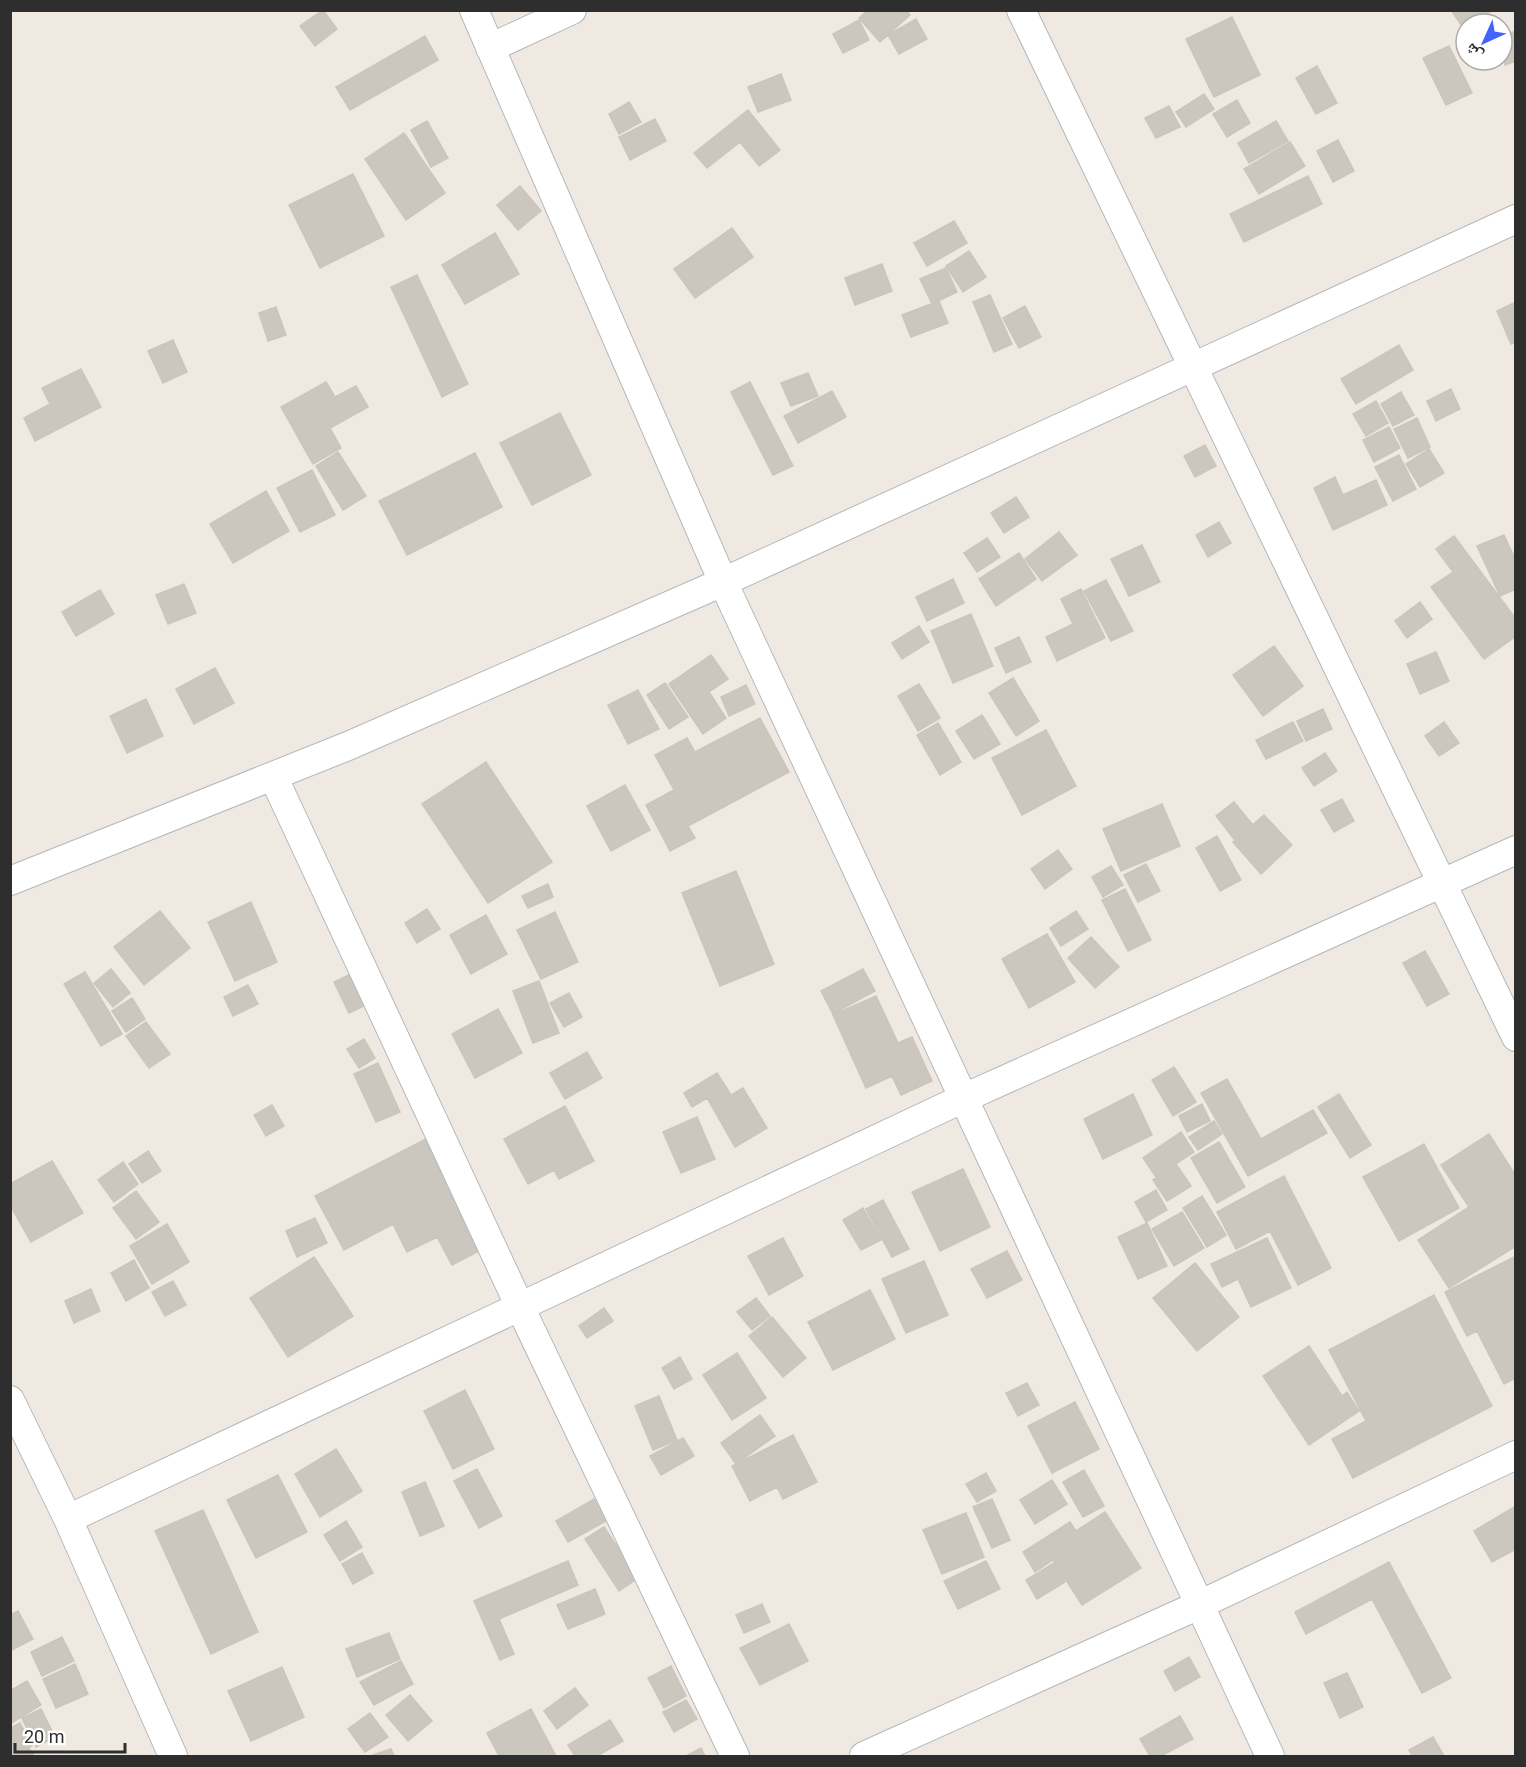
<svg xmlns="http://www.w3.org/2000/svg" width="1526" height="1767" font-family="Roboto,'Noto Naskh Arabic',sans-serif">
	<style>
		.building { fill: #cbc7bf; stroke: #cbc5ba; stroke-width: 1.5 }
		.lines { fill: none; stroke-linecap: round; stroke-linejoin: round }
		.street-casing { stroke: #b4b7c1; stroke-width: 30 }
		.street { stroke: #fff; stroke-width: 28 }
	</style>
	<rect width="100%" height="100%" fill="#efe9e1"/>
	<!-- building -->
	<path class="building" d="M323 10 337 29 315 46 300 26Z
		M868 10H906L910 15 880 42 859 18Z
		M1451 10H1493L1472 24H1466L1464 29Z
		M1232 17 1260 75 1214 97 1186 39Z
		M916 19 927 39 899 54 888 35Z
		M859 20 869 40 843 53 833 34Z
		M1516 31V61L1505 65 1502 36Z
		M425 36 438 60 350 110 336 87Z
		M1449 46 1472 93 1446 105 1423 58Z
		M1317 66 1337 103 1316 114 1296 78Z
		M781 74 791 100 758 112 748 87Z
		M1204 94 1214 109 1186 127 1176 112Z
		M1237 100 1250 123 1227 137 1213 114Z
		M629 102 641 122 619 134 609 114Z
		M1169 106 1180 127 1156 138 1145 118Z
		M748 110 780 150 759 166 740 142 707 168 694 153Z
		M655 119 666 141 630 160 619 137Z
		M427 121 448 158 431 167 411 130Z
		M1276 121 1288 141 1249 163 1238 143Z
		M404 133 445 193 406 220 365 159Z
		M1338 140 1354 171 1333 182 1317 151Z
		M1290 142 1305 166 1259 194 1244 169Z
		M353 174 384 236 320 268 289 205Z
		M1308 176 1322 204 1244 242 1230 214Z
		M520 186 541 211 518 230 497 205Z
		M954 221 967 243 927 266 914 243Z
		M732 228 753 257 695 298 674 269Z
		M495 233 519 274 465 304 442 265Z
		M969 251 986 277 963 292 946 266Z
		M882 264 892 291 855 305 845 278Z
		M946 268 957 292 932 304 920 279Z
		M417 275 468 384 442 397 391 287Z
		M990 295 1012 344 994 352 973 302Z
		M939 301 948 323 911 337 902 315Z
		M1516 302V342L1511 344 1497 311Z
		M1025 306 1041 337 1019 348 1003 318Z
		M276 307 286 335 268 341 259 313Z
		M173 340 187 372 163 383 148 351Z
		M1399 345 1413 370 1356 404 1341 379Z
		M81 369 101 407 35 441 24 418 50 404 42 388Z
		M808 373 818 396 791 406 781 383Z
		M326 382 335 397 356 386 368 407 330 428 341 448 313 464 281 407Z
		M750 382 793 466 773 475 731 392Z
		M1451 389 1460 409 1436 421 1427 401Z
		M832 391 846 417 798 443 784 416Z
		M1401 392 1414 415 1393 426 1381 404Z
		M1376 401 1388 423 1366 436 1353 414Z
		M560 413 591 475 532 505 500 443Z
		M1417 418 1430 447 1408 458 1394 429Z
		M1389 427 1400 448 1374 462 1363 440Z
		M1205 445 1216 466 1195 477 1184 456Z
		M1429 449 1444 473 1420 487 1406 464Z
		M338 452 366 496 343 510 316 466Z
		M475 453 502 507 407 555 379 501Z
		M1399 455 1416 489 1393 501 1375 467Z
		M312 470 335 515 300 532 277 488Z
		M1335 477 1343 495 1376 480 1387 505 1333 530 1314 488Z
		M266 491 289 531 233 563 210 524Z
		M1016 497 1029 517 1004 533 991 513Z
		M1219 522 1231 543 1208 557 1196 535Z
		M1059 532 1077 555 1042 581 1025 559Z
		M1504 535 1516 561V589L1500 596 1477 546Z
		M1454 536 1516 619V636L1484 659 1431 587 1453 572 1436 549Z
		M987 538 1000 557 977 572 964 553Z
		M1142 545 1160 582 1129 596 1111 559Z
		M1019 553 1036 579 996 606 979 579Z
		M953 579 964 603 927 621 916 597Z
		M1106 580 1133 631 1111 641 1084 591Z
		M184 584 196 613 168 624 156 595Z
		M1081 589 1105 638 1057 661 1046 637 1073 624 1061 599Z
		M100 590 114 614 76 636 62 612Z
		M1420 602 1432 619 1407 638 1395 621Z
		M971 614 993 666 953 683 931 631Z
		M919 626 929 642 902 659 892 643Z
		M1019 637 1031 662 1006 673 995 648Z
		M1274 646 1303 686 1263 716 1233 675Z
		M1436 652 1449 681 1420 694 1407 664Z
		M711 655 728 679 709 692 726 718 703 734 669 684Z
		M215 668 234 703 194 724 176 689Z
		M1013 678 1039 721 1016 736 989 693Z
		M665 683 688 717 669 729 647 695Z
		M919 684 940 718 918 731 898 696Z
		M746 685 755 704 729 716 721 697Z
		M638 690 659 729 628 744 608 705Z
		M146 699 163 736 127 753 110 716Z
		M1323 709 1332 729 1306 741 1297 721Z
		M982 715 1000 744 974 759 956 731Z
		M760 718 789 772 688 826 695 838 670 851 646 805 674 790 655 755 687 738 695 752Z
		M1293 722 1303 741 1266 759 1256 740Z
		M1444 722 1459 743 1439 756 1425 736Z
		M938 723 961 762 940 775 917 735Z
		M1046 730 1076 786 1022 815 992 758Z
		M1325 753 1337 771 1314 786 1302 768Z
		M486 762 552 862 488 903 422 804Z
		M625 785 650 830 611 851 587 806Z
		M1342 799 1354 821 1334 832 1321 810Z
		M1234 802 1253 825 1234 839 1216 816Z
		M1162 804 1180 846 1121 871 1103 829Z
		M1264 815 1292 845 1261 874 1233 842Z
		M1217 836 1241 880 1220 891 1196 848Z
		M1058 850 1072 869 1045 889 1031 869Z
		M1146 864 1160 891 1138 902 1124 875Z
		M1111 866 1123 885 1103 897 1092 877Z
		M736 871 774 964 720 986 682 893Z
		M548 884 553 897 528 908 522 896Z
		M1125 889 1151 940 1128 951 1102 900Z
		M251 902 277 962 235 981 208 922Z
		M427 909 440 929 417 943 405 923Z
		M160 911 190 948 144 985 114 947Z
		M1076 911 1088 929 1061 946 1050 928Z
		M555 912 578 962 541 979 517 930Z
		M486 915 507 954 471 974 450 935Z
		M1047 934 1075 982 1029 1008 1002 959Z
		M1091 937 1119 967 1095 988 1068 958Z
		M1425 951 1449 994 1427 1006 1403 963Z
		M111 969 130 993 113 1007 94 983Z
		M863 969 875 991 833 1014 821 991Z
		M85 972 122 1034 101 1046 64 984Z
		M353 973 368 1004 349 1013 334 982Z
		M539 981 559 1033 533 1043 513 991Z
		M248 985 258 1004 233 1016 224 997Z
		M569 993 582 1017 564 1027 550 1003Z
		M876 996 898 1043 912 1037 932 1081 901 1095 892 1076 866 1088 833 1015Z
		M132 998 145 1019 126 1032 112 1011Z
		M498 1009 522 1053 475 1078 452 1034Z
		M146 1022 170 1054 149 1068 126 1036Z
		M364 1039 375 1058 359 1068 347 1049Z
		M587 1052 602 1078 565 1099 550 1073Z
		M378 1063 400 1112 376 1122 354 1074Z
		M1174 1067 1196 1102 1173 1116 1152 1080Z
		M717 1073 731 1095 743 1088 767 1128 735 1147 707 1098 692 1107 684 1093Z
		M1227 1079 1261 1139 1313 1110 1327 1133 1248 1176 1201 1093Z
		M1133 1094 1152 1135 1103 1159 1084 1119Z
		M1339 1094 1371 1145 1350 1158 1318 1107Z
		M1202 1104 1210 1121 1187 1132 1179 1116Z
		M272 1105 284 1126 266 1136 254 1115Z
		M565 1106 594 1161 559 1179 554 1170 528 1184 504 1139Z
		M697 1117 715 1159 681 1173 663 1132Z
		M1214 1121 1222 1134 1198 1150 1189 1137Z
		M1181 1132 1194 1152 1156 1177 1143 1158Z
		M1489 1134 1516 1176V1246L1449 1288 1418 1240 1469 1207 1441 1165Z
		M426 1139 483 1249 452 1265 437 1237 407 1252 393 1224 344 1250 315 1196Z
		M1219 1142 1245 1187 1217 1203 1191 1158Z
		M1424 1144 1459 1208 1399 1241 1363 1177Z
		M148 1151 161 1171 142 1183 129 1164Z
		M52 1161 83 1213 31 1242 10 1205V1184Z
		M123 1162 138 1184 114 1202 98 1180Z
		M1176 1164 1191 1186 1167 1201 1153 1180Z
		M963 1169 990 1227 940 1251 912 1192Z
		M1284 1176 1331 1268 1298 1285 1270 1231 1236 1249 1217 1212Z
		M1156 1190 1167 1210 1146 1222 1135 1202Z
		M136 1191 159 1222 136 1239 113 1208Z
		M1202 1196 1226 1235 1207 1247 1183 1208Z
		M883 1200 909 1249 892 1257 866 1209Z
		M863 1208 881 1240 861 1250 843 1220Z
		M1182 1212 1204 1248 1174 1266 1152 1229Z
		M315 1218 327 1243 297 1257 286 1231Z
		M1147 1223 1167 1266 1138 1279 1118 1237Z
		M167 1224 189 1262 152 1284 130 1246Z
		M783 1238 803 1276 769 1295 748 1256Z
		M1267 1238 1291 1288 1251 1307 1238 1279 1222 1287 1211 1264Z
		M1007 1251 1022 1280 987 1298 971 1269Z
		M1516 1256V1378L1504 1384 1477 1331 1467 1336 1445 1292Z
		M314 1257 353 1316 288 1357 250 1298Z
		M134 1260 149 1288 126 1301 111 1273Z
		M924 1261 948 1315 906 1333 882 1279Z
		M1195 1263 1239 1317 1197 1351 1153 1298Z
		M173 1281 186 1305 165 1316 152 1292Z
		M91 1289 100 1311 74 1323 65 1301Z
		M870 1290 895 1339 833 1370 808 1322Z
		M1434 1295 1492 1406 1353 1478 1332 1439 1366 1421 1329 1350Z
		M756 1298 770 1316 752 1330 737 1312Z
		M604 1308 613 1321 587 1338 579 1326Z
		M772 1317 806 1358 783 1377 749 1336Z
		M1309 1346 1342 1396 1347 1392 1359 1411 1309 1445 1263 1376Z
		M737 1353 766 1398 732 1420 703 1375Z
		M680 1357 692 1379 674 1389 662 1368Z
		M1027 1383 1039 1405 1018 1416 1006 1393Z
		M465 1390 494 1449 453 1469 424 1411Z
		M659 1396 677 1440 653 1450 635 1406Z
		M1075 1402 1099 1449 1052 1473 1028 1426Z
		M760 1415 775 1436 736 1464 721 1443Z
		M793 1435 817 1482 783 1499 777 1487 750 1501 732 1466Z
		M683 1438 694 1456 661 1475 650 1456Z
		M336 1449 362 1491 320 1517 295 1474Z
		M477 1469 502 1516 479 1528 454 1481Z
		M1084 1470 1104 1506 1083 1517 1063 1482Z
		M986 1473 996 1491 977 1502 966 1484Z
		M278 1475 307 1532 256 1558 227 1500Z
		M1052 1480 1067 1504 1035 1524 1020 1500Z
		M425 1482 444 1526 420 1536 402 1492Z
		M594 1499 606 1521 568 1542 556 1521Z
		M992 1499 1010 1540 992 1548 973 1507Z
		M1514 1507 1516 1549 1492 1562 1474 1531Z
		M203 1510 258 1632 211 1654 155 1531Z
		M1105 1512 1141 1568 1082 1605 1053 1560 1035 1572 1023 1552 1070 1522 1076 1531Z
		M966 1513 984 1557 942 1574 923 1530Z
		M346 1521 362 1547 340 1561 324 1535Z
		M604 1527 638 1578 619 1591 585 1539Z
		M362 1553 373 1573 353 1584 342 1564Z
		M568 1561 578 1585 499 1619 514 1654 500 1660 474 1601Z
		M986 1561 1000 1589 958 1609 944 1581Z
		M1389 1562 1451 1678 1422 1693 1372 1599 1306 1634 1295 1612Z
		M1054 1563 1065 1582 1037 1599 1026 1580Z
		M595 1589 605 1614 568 1629 557 1605Z
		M762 1604 770 1622 744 1633 736 1615Z
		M18 1611 33 1639 10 1651V1615Z
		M789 1624 808 1661 760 1685 740 1648Z
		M389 1633 400 1659 357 1677 346 1649Z
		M62 1637 74 1661 42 1676 31 1652Z
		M1189 1657 1200 1677 1175 1691 1164 1671Z
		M401 1661 413 1684 374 1705 360 1682Z
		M75 1664 88 1694 56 1708 43 1679Z
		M671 1666 686 1696 664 1708 648 1678Z
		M282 1667 304 1717 251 1741 228 1691Z
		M1347 1673 1363 1707 1340 1718 1324 1683Z
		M27 1681 41 1705 10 1724V1691Z
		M575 1688 588 1705 557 1729 544 1711Z
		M410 1695 432 1721 408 1741 386 1715Z
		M686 1700 697 1719 674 1732 663 1712Z
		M41 1709 55 1737 36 1747 22 1718Z
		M531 1709 555 1754 550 1756H499L487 1733Z
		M370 1713 388 1737 365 1752 348 1729Z
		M1180 1716 1193 1739 1161 1756H1150L1140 1739Z
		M610 1720 623 1741 597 1756H575L568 1745Z
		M20 1723 32 1746 10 1756V1728Z
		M1433 1737 1444 1756H1412L1409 1750Z
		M29 1748 34 1756H14Z
		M701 1748 705 1756H686Z
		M391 1749 394 1756H370Z"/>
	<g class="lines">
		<defs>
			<path id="street" d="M474 10 723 582 1270 1756
				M1021 10 1516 1037
				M490 48 572 10
				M273 776 520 1307 735 1756
				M10 881 348 746 723 582 1516 219
				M10 1400 68 1519 173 1756
				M68 1519 964 1098 1516 850
				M864 1756 1199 1605 1516 1455"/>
		</defs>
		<!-- street casing -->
		<use href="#street" class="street-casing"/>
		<!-- street -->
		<use href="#street" class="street"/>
	</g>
	<!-- border -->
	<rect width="1526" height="1767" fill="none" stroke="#2e2e2e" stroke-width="24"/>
	<!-- north arrow -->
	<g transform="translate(1484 42) rotate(225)"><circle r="28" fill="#ffffff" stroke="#ababab" stroke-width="1.5"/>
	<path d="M0-4.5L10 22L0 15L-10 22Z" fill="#4264fb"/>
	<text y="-9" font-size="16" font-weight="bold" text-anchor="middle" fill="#2e2e2e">ش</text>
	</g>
	<!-- scale -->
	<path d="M15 1743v9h110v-9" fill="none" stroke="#2e2e2e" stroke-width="3"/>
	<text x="24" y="1743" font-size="18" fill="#2e2e2e" stroke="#ffffff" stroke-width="4.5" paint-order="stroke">20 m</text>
</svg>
